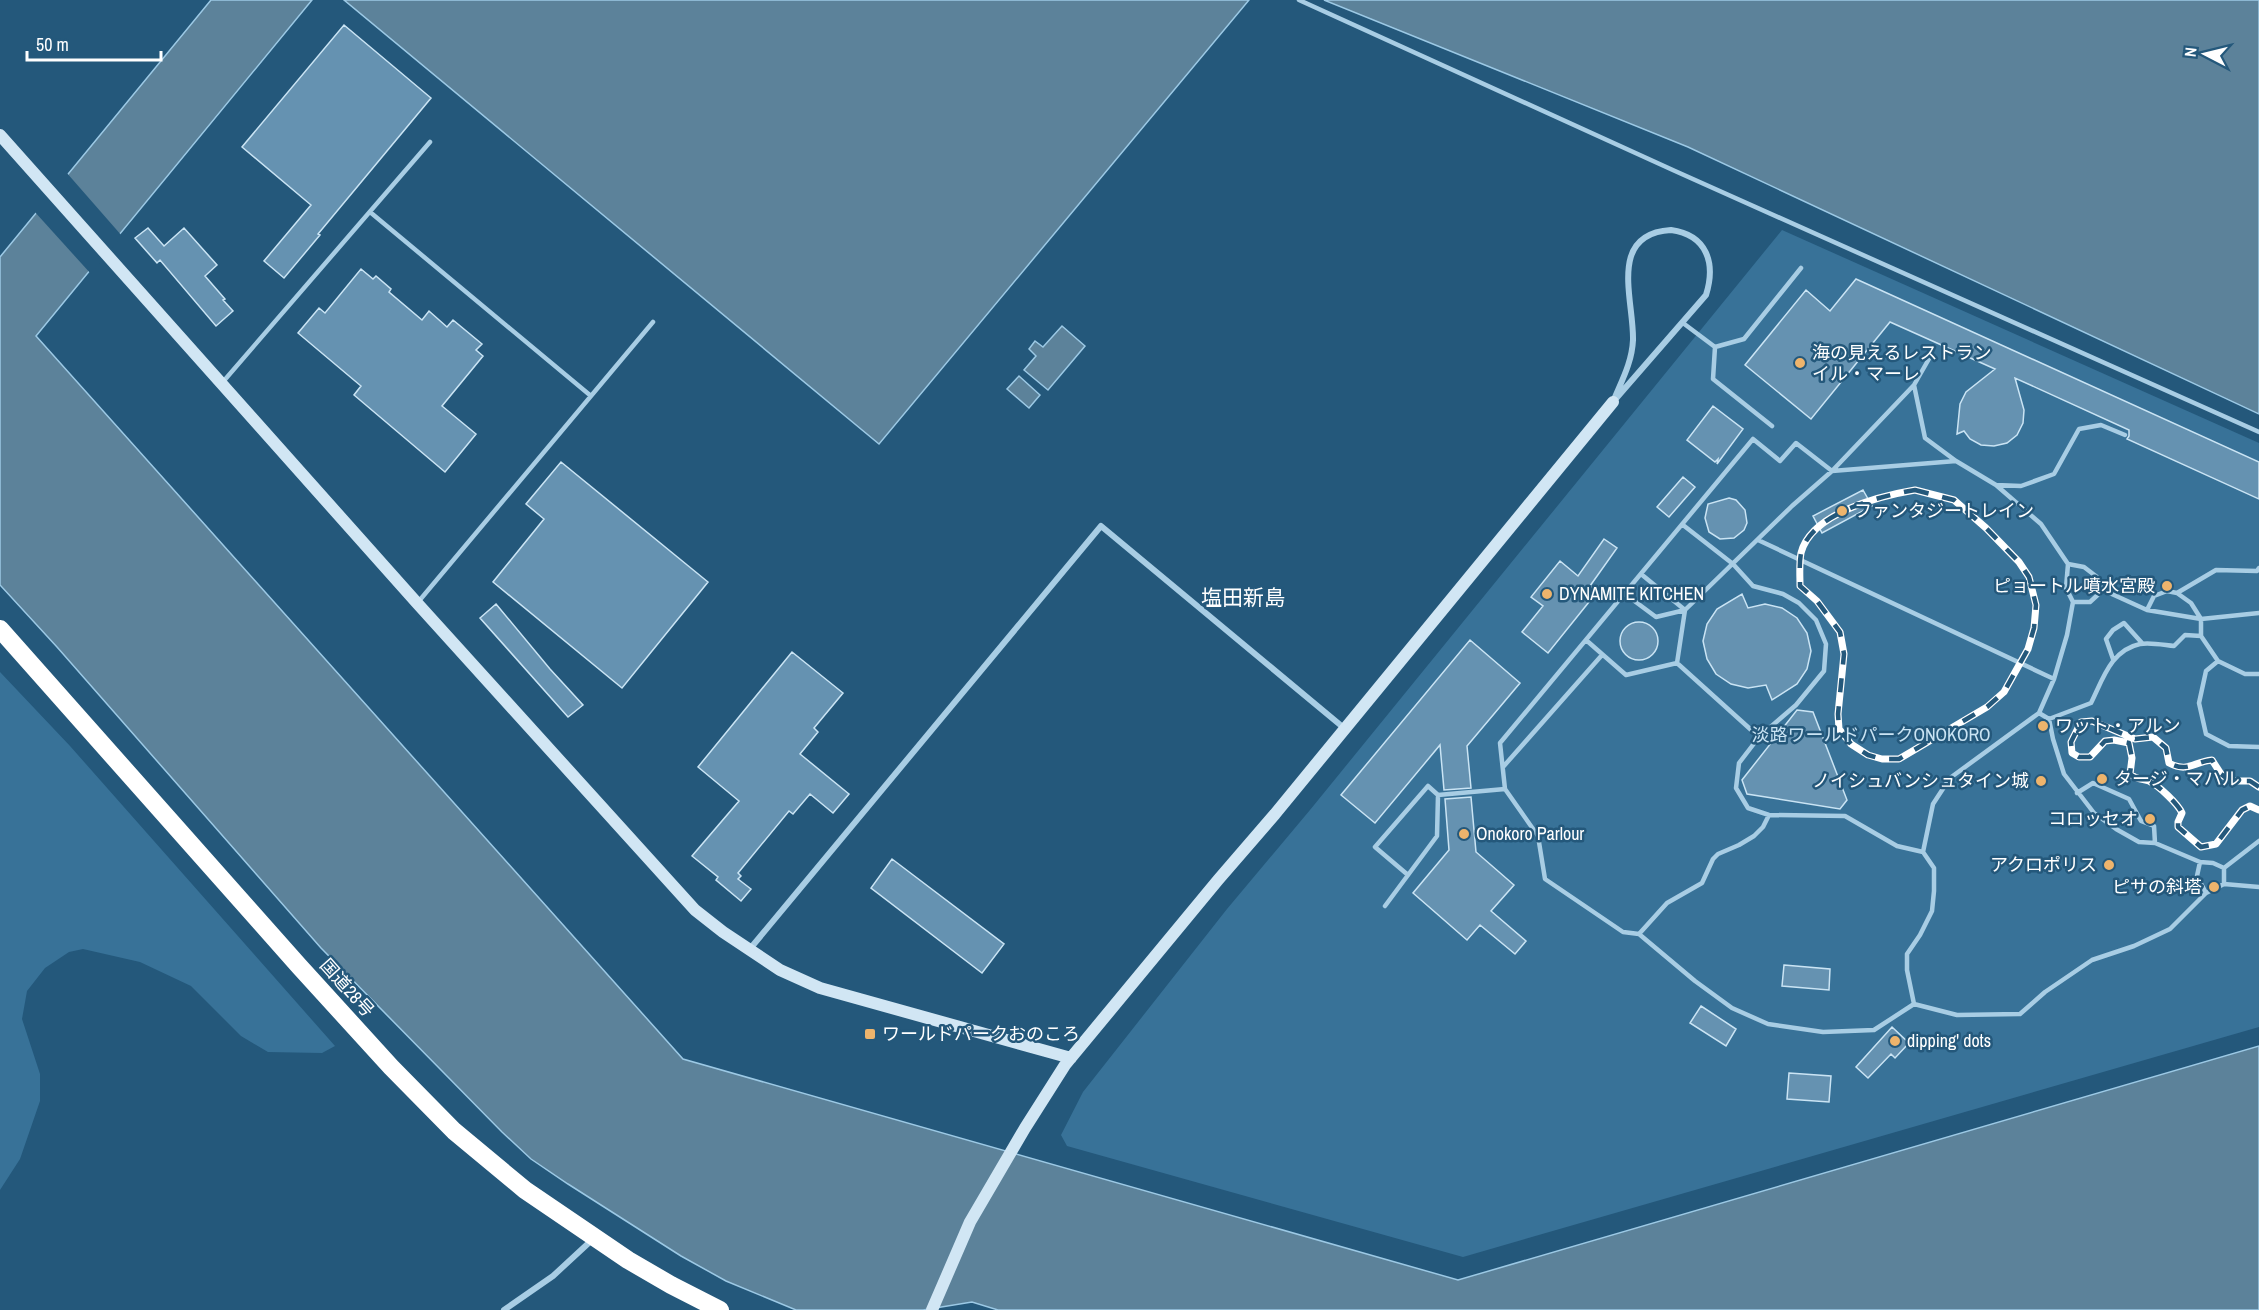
<svg xmlns="http://www.w3.org/2000/svg" width="2259" height="1310" font-family="'Archivo Narrow','Noto Sans JP',sans-serif">
	<style>
		.green { fill: #387298 }
		.water { fill: #5c829a; stroke: #9cc9e5; stroke-width: 1.5 }
		.pier { fill: #24587b }
		.building { fill: #6592b1; stroke: #cae4f4; stroke-width: 1.5 }
		.lines { fill: none; stroke-linecap: round; stroke-linejoin: round }
		.lane { stroke: #a8cde4; stroke-width: 4.5 }
		.street { stroke: #a8cde4; stroke-width: 6 }
		.secondary { stroke: #d1e6f4; stroke-width: 12 }
		.highway { stroke: #fff; stroke-width: 18 }
		.rail-casing { stroke: #fff; stroke-width: 7 }
		.rail { stroke: #24587b; stroke-width: 4.5; stroke-dasharray: 14; stroke-linecap: butt }
		.poi-dot { fill: #eeb46c; stroke: #24587b; stroke-width: 2 }
		.labels { text-anchor: middle; stroke-width: 5; stroke-linejoin: round; paint-order: stroke }
		.poi-label { font-size: 18px; fill: #fff; stroke: #24587b; text-anchor: start }
		.park-label { font-size: 18px; fill: #cae4f4; stroke: #24587b }
		.street-label { font-size: 18px; fill: #fff; stroke: #24587b }
		.quarter-label { font-size: 21px; fill: #fff; stroke: #24587b }
	</style>
	<rect width="100%" height="100%" fill="#24587b"/>
	<!-- green -->
	<path class="green" d="M1782 230 2259 443V1027L1463 1257 1067 1146 1061 1135 1083 1092 1227 909 1310 810Z
		M0 672 70 746 335 1046 322 1053 268 1052 241 1036 191 986 140 962 83 949 69 952 45 968 27 991 22 1019 40 1074V1101L20 1159 0 1190Z"/>
	<!-- water -->
	<path class="water" d="M211 0H312L36 336 683 1059 1458 1280 2259 1046V1310H998L972 1302 923 1310H796L726 1281 681 1256 568 1184 531 1159 502 1132 321 948 57 647 0 585V257Z
		M344 0H1249L879 444Z
		M1324 0H2259V414L1688 147Z
		M1062 326 1085 346 1048 390 1024 370 1036 356 1029 349 1035 341 1043 347Z
		M1019 376 1040 395 1029 408 1007 389Z"/>
	<!-- pier -->
	<path class="pier" d="M66 172 122 236 91 274 34 211Z"/>
	<!-- building -->
	<path class="building" d="M344 25 431 98 318 234 320 235 284 278 264 261 311 205 242 147Z
		M148 228 164 246 184 228 217 265 205 276 225 299 223 300 233 311 216 326 160 260 157 263 135 238Z
		M361 269 373 279 376 276 391 289 389 292 422 320 429 311 447 327 453 320 482 344 476 350 483 356 442 406 476 434 445 472 354 395 361 386 298 333 319 308 325 313Z
		M1856 279 2259 462V499L2127 439 2129 436V430L2015 378 2024 410 2023 423 2017 435 2007 443 1994 446 1981 445 1970 439 1964 431 1957 434 1960 404 1966 392 1995 369 1890 322 1811 419 1745 365 1806 290 1830 311Z
		M1713 406 1743 429 1717 464 1718 459 1715 462 1687 440Z
		M561 462 708 582 622 688 493 582 544 519 526 504Z
		M1683 477 1695 487 1669 517 1657 507Z
		M1863 490 1872 506 1822 533 1813 516Z
		M1729 498 1736 500 1745 510 1747 523 1744 530 1734 538 1720 539 1709 532 1705 518 1708 504Z
		M1604 539 1617 548 1590 586 1597 592 1548 653 1522 632 1543 606 1531 597 1560 561 1578 576Z
		M1742 594 1748 608 1765 604 1782 608 1797 618 1807 633 1811 651 1807 669 1797 684 1772 700 1766 685 1748 688 1731 684 1716 674 1707 659 1703 641 1707 624 1717 609Z
		M496 604 550 669 583 705 568 717 480 618Z
		M1620 641a19 19 0 1 1 38 0a19 19 0 1 1-38 0Z
		M1470 640 1520 683 1467 746 1471 788 1444 790 1440 745 1375 823 1341 795Z
		M792 652 843 693 814 728 818 732 800 754 849 794 833 813 810 794 793 814 789 811 738 873 741 876 738 879 751 889 741 901 716 880 718 877 692 856 739 801 698 767Z
		M1797 710 1813 712 1847 800 1840 809 1747 794 1742 780Z
		M1471 797 1476 852 1514 885 1491 911 1526 941 1515 954 1480 925 1467 940 1413 893 1449 850 1445 799Z
		M892 859 1004 944 982 973 871 888Z
		M1784 965 1830 969 1829 990 1782 986Z
		M1701 1006 1736 1029 1726 1046 1690 1023Z
		M1892 1027 1909 1043 1895 1058 1891 1054 1868 1078 1856 1067Z
		M1789 1073 1831 1076 1829 1102 1787 1099Z"/>
	<g class="lines">
		<!-- lane -->
		<path class="lane" d="M1299 0 1675 171 2259 432
			M370 212 591 396
			M1683 323 1715 347 1713 379 1772 426
			M1715 347 1744 339 1801 268
			M222 383 430 142
			M1914 385 1930 357
			M1996 485 2021 486 2054 474 2079 429 2101 425 2125 435
			M1683 525 1733 564 1753 586 1783 594 1799 603 1816 620 1826 644 1824 671 1796 705 1759 737
			M1758 540 2054 679
			M1641 574 1685 610
			M2177 593 2191 603 2201 619V636L2218 661 2245 674H2259
			M1625 594 1656 617 1685 610
			M419 601 653 322
			M2073 602H2090L2103 590
			M2147 610 2154 596 2167 591 2177 593 2216 570 2257 571 2259 568
			M1586 640 1626 675 1677 663
			M2113 659 2106 639 2113 630 2124 623 2142 643
			M2218 661 2206 671 2199 703 2206 734 2229 746 2259 747
			M2039 713 2049 719 2053 739 2064 774 2094 813 2116 829 2139 842 2155 843 2200 862 2213 863 2224 868
			M2049 719 2091 703C2103 679 2111 650 2140 644 2150 642 2164 645 2174 646L2185 635 2201 636
			M1503 767 1602 655
			M1505 789 1500 743 1753 439 1780 461 1796 443 1832 471 1956 461
			M2077 793 2093 783 2129 799 2141 821 2154 826 2155 843
			M1923 852 1933 804 1950 778 2039 713 2054 679 2067 635 2073 602 2066 588 2068 564
			M2200 862 2197 876 2206 893
			M1408 875 1375 847 1428 786 1438 795
			M2224 884 2259 887
			M1385 906 1437 836 1438 795 1505 789 1538 836 1545 879 1623 932 1639 934 1695 981 1732 1008 1768 1024 1823 1032 1874 1030 1914 1004 1957 1015 2020 1014 2045 992 2092 960 2134 946 2170 929 2206 893 2224 884V868L2259 841
			M1639 934 1667 903 1702 883 1713 859 1718 854 1739 845 1754 836 1763 827 1769 815
			M1914 1004 1907 970V954L1920 935 1932 911 1934 891V868L1923 852 1897 846 1845 816 1769 815 1748 808 1736 788 1739 763 1759 737 1677 663 1685 610 1792 506 1832 471 1914 385 1925 438 1956 461 1996 485 2041 524 2068 564 2084 567 2097 577 2103 590 2147 610 2201 619 2259 613"/>
		<!-- street -->
		<path class="street" d="M1671 230C1707 235 1716 263 1706 295L1613 402C1621 382 1632 363 1633 340 1634 300 1607 234 1671 230Z
			M749 950 1101 526 1344 728
			M504 1310 553 1276 593 1239"/>
		<!-- secondary -->
		<path class="secondary" d="M0 135 417 603 695 910 723 932 780 970 820 988 1071 1058
			M932 1310 970 1222 1025 1128 1065 1065 1218 880 1275 814 1613 402"/>
		<!-- highway -->
		<path class="highway" d="M0 629 299 966 391 1067 454 1131 525 1190 628 1260 671 1285 720 1310"/>
		<defs>
			<path id="rail" d="M1915 490 1954 500 1986 528 2019 562 2029 577 2036 605 2034 628 2028 649 2004 692 1987 707 1899 759H1882L1868 755 1851 744 1839 729 1838 714 1844 654 1840 632 1817 601 1800 586C1800 575 1799 564 1801 553 1811 513 1880 496 1915 490Z
				M2259 787 2250 781H2230L2221 774 2212 760C2193 762 2188 773 2169 763L2166 748 2153 737 2135 739 2092 721 2081 722 2071 742 2072 753 2079 757H2090L2105 741 2114 740 2129 743 2132 758 2130 774C2139 781 2140 778 2149 781 2158 785 2178 804 2182 813L2178 822V827L2201 847 2216 844 2242 810 2250 806 2259 810"/>
		</defs>
		<!-- rail casing -->
		<use href="#rail" class="rail-casing"/>
		<!-- rail -->
		<use href="#rail" class="rail"/>
	</g>
	<!-- markers -->
	<g class="poi-dot">
		<circle cx="1800" cy="363" r="6"/>
		<circle cx="1842" cy="511" r="6"/>
		<circle cx="2167" cy="586" r="6"/>
		<circle cx="1547" cy="594" r="6"/>
		<circle cx="2043" cy="726" r="6"/>
		<circle cx="2102" cy="779" r="6"/>
		<circle cx="2041" cy="781" r="6"/>
		<circle cx="2150" cy="819" r="6"/>
		<circle cx="1464" cy="834" r="6"/>
		<circle cx="2109" cy="865" r="6"/>
		<circle cx="2214" cy="887" r="6"/>
		<rect x="864" y="1028" width="12" height="12" rx="3"/>
		<circle cx="1895" cy="1041" r="6"/>
	</g>
	<g class="labels">
		<!-- poi labels -->
		<g class="poi-label">
			<text x="1812" y="359">海の見えるレストラン<tspan x="1812" dy="21">イル・マーレ</tspan></text>
			<text x="1854" y="517">ファンタジートレイン</text>
			<text x="2155" y="592" text-anchor="end">ピョートル噴水宮殿</text>
			<text x="1559" y="600">DYNAMITE KITCHEN</text>
			<text x="2055" y="732">ワット・アルン</text>
			<text x="2114" y="785">タージ・マハル</text>
			<text x="2029" y="787" text-anchor="end">ノイシュバンシュタイン城</text>
			<text x="2138" y="825" text-anchor="end">コロッセオ</text>
			<text x="1476" y="840">Onokoro Parlour</text>
			<text x="2097" y="871" text-anchor="end">アクロポリス</text>
			<text x="2202" y="893" text-anchor="end">ピサの斜塔</text>
			<text x="882" y="1040">ワールドパークおのころ</text>
			<text x="1907" y="1047">dipping' dots</text>
		</g>
		<!-- park labels -->
		<g class="park-label">
			<text x="1871" y="741">淡路ワールドパークONOKORO</text>
		</g>
		<!-- street labels -->
		<g class="street-label">
			<text transform="translate(347 988) rotate(48)" y="6">国道28号</text>
		</g>
		<!-- quarter labels -->
		<g class="quarter-label">
			<text x="1243" y="605">塩田新島</text>
		</g>
	</g>
	<!-- north arrow -->
	<g transform="translate(2205 54) rotate(277)" stroke="#24587b" stroke-width="4.5" paint-order="stroke">
	<path d="M0-4.5L10 22L0 15L-10 22Z" fill="#ffffff"/>
	<text y="-9" font-size="16" font-weight="bold" text-anchor="middle" fill="#ffffff">N</text>
	</g>
	<!-- scale -->
	<path d="M27 51v9h134v-9" fill="none" stroke="#ffffff" stroke-width="3"/>
	<text x="36" y="51" font-size="18" fill="#ffffff" stroke="#24587b" stroke-width="4.5" paint-order="stroke">50 m</text>
</svg>
